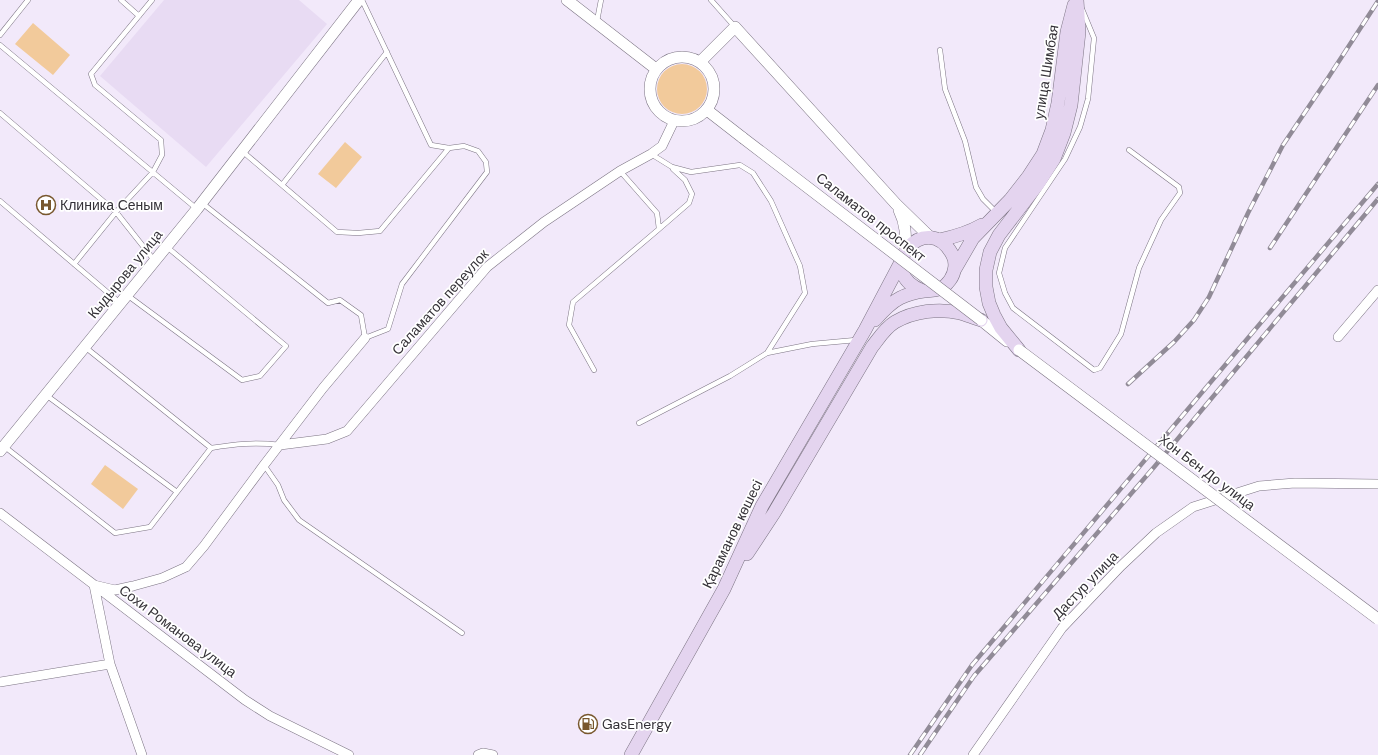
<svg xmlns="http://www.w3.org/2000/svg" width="1378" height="755" font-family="'DM Sans',sans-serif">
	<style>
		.built { fill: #e8dbf3 }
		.green { fill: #f2ca9b }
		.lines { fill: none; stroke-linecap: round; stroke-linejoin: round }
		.service-casing { stroke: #7c7483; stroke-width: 5.5 }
		.minor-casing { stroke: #7c7483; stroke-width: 10 }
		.tertiary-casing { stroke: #7c7483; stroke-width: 12 }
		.secondary-casing { stroke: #7c7483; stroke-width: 14 }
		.service { stroke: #fff; stroke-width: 4.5 }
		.minor { stroke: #fff; stroke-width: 9 }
		.tertiary { stroke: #fff; stroke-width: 11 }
		.secondary { stroke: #e4d4ef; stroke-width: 13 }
		.rail-casing { stroke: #918b97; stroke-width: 4.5 }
		.rail { stroke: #fff; stroke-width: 3; stroke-dasharray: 9; stroke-linecap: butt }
		.tertiary-bridge-casing { stroke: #7c7483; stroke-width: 12; stroke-linecap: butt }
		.tertiary-bridge { stroke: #fff; stroke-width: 11 }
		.labels { text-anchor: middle; stroke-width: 3.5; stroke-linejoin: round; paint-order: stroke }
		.street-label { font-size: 14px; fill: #343137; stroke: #fff }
		.poi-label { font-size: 14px; fill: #343137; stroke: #fff; text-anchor: start }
	</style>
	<rect width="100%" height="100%" fill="#f2e9fa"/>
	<!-- built -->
	<path class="built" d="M164 0H299L327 24 206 167 100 76Z"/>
	<!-- green -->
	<path class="green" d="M33 23 70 55 53 75 15 44Z
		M657 89a25 25 0 1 1 50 0a25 25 0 1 1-50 0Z
		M345 142 362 157 336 188 318 174Z
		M105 465 138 489 123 509 91 484Z"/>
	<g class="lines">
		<defs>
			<path id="service" d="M121 0 139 16
				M711 0 735 27
				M1082 9 1094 38 1088 99 1080 127 1065 159 1005 248 999 273 1005 293 1013 308 1094 370 1100 368 1121 334 1139 268 1161 220 1180 193 1179 187 1129 150
				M597 21 601 0
				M0 35 28 0
				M0 45 197 209
				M940 50 945 89 965 141 976 187 983 199 996 212
				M0 113 116 212 154 260
				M242 151 337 232 358 233 380 231 449 148
				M651 154 672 167 691 172 740 165 753 173 771 201 800 266 805 293 767 353
				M282 185 387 52
				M0 201 120 303
				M202 203 328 303 340 300 361 315 365 338 388 329 402 284 487 172 486 162 478 151 464 146 449 148 431 145 362 0
				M659 229 689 203 692 194 685 180 673 169
				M74 264 116 212 153 172 162 155 161 140 95 85 91 74 152 0
				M127 295 242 380 260 376 286 346 167 247
				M85 347 211 448
				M594 370 569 325 573 302 659 229 657 213 620 171
				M46 395 177 492
				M639 423 730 376 767 353 812 344 856 340
				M5 447 115 533 150 527 211 448C235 444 255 442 280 445
				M264 465 278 485 284 500 299 520 462 633"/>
			<path id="minor" d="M1338 337 1378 290
				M280 445 327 439 347 431 487 267 544 222 620 171 651 154 662 146 674 121
				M0 513 245 700 270 716 349 755
				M0 682 110 664
				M142 755 110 664 94 585 115 590 133 586 162 578 186 567 204 546 264 465 323 388 365 338
				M478 755 483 753 493 755
				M973 755 1062 628 1121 566 1156 533 1193 507 1259 486 1295 483 1378 484"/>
			<path id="tertiary" d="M567 0 656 69
				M650 89a32 32 0 1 1 64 0a32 32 0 1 1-64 0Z
				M700 62 735 27 896 204 931 238
				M707 110 743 138
				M899 210C906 224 906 236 905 251
				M981 320 1007 341
				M0 451 197 209 359 0"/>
			<path id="secondary" d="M939 240C954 237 968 233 982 225
				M955 269 973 238 1010 200 1028 177 1043 154 1052 130 1058 103 1067 32 1074 5
				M875 320C882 312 890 303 900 298 906 295 917 292 924 291 936 290 942 291 950 280 955 273 957 262 952 254 926 208 871 271 923 291
				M1019 350 1001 328 994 315 989 303 986 287V270L990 252 999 235 1038 184 1054 159 1064 133 1071 105 1079 32 1077 0
				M747 554 774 513 872 347C879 338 885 328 895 322 914 311 939 308 960 313 967 315 974 318 981 320
				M631 755 724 589 762 506 865 330 902 260"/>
		</defs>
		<!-- service casing -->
		<use href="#service" class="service-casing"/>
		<!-- minor casing -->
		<use href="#minor" class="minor-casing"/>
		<!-- tertiary casing -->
		<use href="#tertiary" class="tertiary-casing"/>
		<!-- secondary casing -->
		<use href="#secondary" class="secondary-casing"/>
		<!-- service -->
		<use href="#service" class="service"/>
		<!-- minor -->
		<use href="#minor" class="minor"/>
		<!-- tertiary -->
		<use href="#tertiary" class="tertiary"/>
		<!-- secondary -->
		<use href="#secondary" class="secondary"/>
		<defs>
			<path id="rail" d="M1270 248 1378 85
				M1128 384 1174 342 1194 320 1209 297 1248 213 1283 145 1328 78 1378 1
				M910 755 972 665 1378 184
				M920 755 974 676 1155 466 1378 199"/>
		</defs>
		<!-- rail casing -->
		<use href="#rail" class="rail-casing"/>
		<!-- rail -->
		<use href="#rail" class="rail"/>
		<defs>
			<path id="tertiary-bridge" d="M743 138 981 320
				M1019 350 1378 619"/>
		</defs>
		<!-- tertiary-bridge casing -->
		<use href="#tertiary-bridge" class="tertiary-bridge-casing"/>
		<!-- tertiary-bridge -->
		<use href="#tertiary-bridge" class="tertiary-bridge"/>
	</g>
	<!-- icons -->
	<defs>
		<symbol id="hospital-ring" viewBox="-11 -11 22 22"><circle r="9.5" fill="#fff" stroke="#78572d" stroke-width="1.5"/><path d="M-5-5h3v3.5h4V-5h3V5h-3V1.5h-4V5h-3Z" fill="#78572d"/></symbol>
		<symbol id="fuel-ring" viewBox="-11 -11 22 22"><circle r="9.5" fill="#fff" stroke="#78572d" stroke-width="1.5"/><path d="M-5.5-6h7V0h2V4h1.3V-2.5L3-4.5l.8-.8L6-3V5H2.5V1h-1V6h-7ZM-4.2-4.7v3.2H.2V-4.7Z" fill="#78572d"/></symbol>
	</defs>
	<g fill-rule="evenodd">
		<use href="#hospital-ring" x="35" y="194" width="22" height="22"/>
		<use href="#fuel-ring" x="577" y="713" width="22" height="22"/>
	</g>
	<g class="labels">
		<!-- street labels -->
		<g class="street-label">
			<text transform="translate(1046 72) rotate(-81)" y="5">улица Шимбая</text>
			<text transform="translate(871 217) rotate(38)" y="5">Саламатов проспект</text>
			<text transform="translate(125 274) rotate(-51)" y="5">Кыдырова улица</text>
			<text transform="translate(440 302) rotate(-48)" y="5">Саламатов переулок</text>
			<text transform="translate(1207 472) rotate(37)" y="5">Хон Бен До улица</text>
			<text transform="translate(732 534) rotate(-64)" y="5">Қараманов көшесі</text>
			<text transform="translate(1085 585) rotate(-46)" y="5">Дастур улица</text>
			<text transform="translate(178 631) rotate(37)" y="5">Сохи Романова улица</text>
		</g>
		<!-- poi labels -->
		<g class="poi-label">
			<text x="60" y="210">Клиника Сеным</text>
			<text x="602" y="729">GasEnergy</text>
		</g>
	</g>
</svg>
